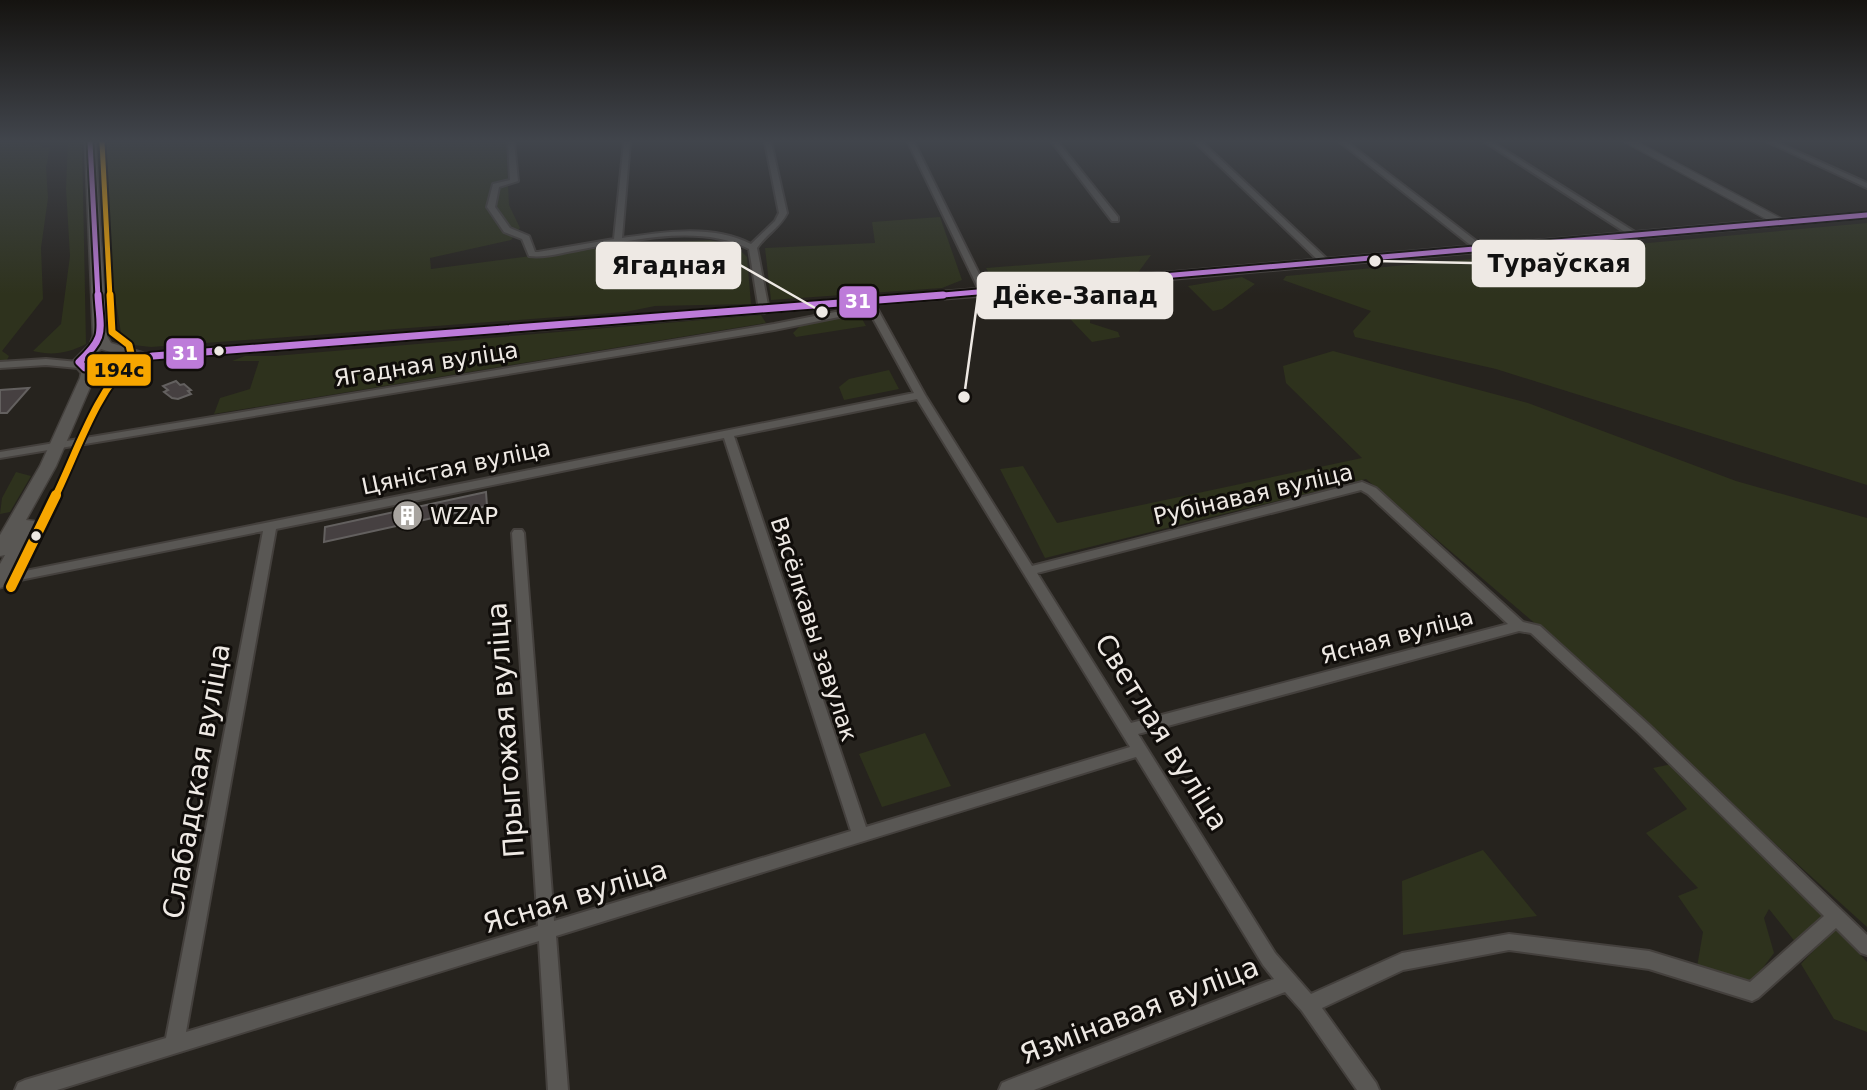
<svg xmlns="http://www.w3.org/2000/svg" width="1867" height="1090" font-family="'DejaVu Sans',sans-serif">
	<style>
		.green { fill: #2e321d }
		.building { fill: #464041; stroke: #63605f; stroke-width: 2 }
		.lines { fill: none; stroke-linecap: round; stroke-linejoin: round }
		.street-casing { stroke: #44403d; stroke-width: 4 }
		.secondary-casing { stroke: #44403d; stroke-width: 3 }
		.street { fill: #595754; fill-rule: evenodd }
		.secondary { fill: #595754; fill-rule: evenodd }
		.bus-1-far1-casing { stroke: #100d0a; stroke-width: 9 }
		.bus-1-casing { stroke: #100d0a; stroke-width: 11 }
		.bus-2-far2-casing { stroke: #100d0a; stroke-width: 9 }
		.bus-2-far1-casing { stroke: #100d0a; stroke-width: 11 }
		.bus-2-casing { stroke: #100d0a; stroke-width: 15 }
		.bus-1-far1 { stroke: #bd7bd9; stroke-width: 5 }
		.bus-1 { stroke: #bd7bd9; stroke-width: 7 }
		.bus-2-far2 { stroke: #f7a600; stroke-width: 5 }
		.bus-2-far1 { stroke: #f7a600; stroke-width: 7 }
		.bus-2 { stroke: #f7a600; stroke-width: 10 }
		.bus-dot { fill: #eee9e4; stroke: #100d0a; stroke-width: 2.5 }
		.labels { text-anchor: middle; stroke-width: 6; stroke-linejoin: round; paint-order: stroke }
		.street-label { font-size: 23px; fill: #eee9e4; stroke: #100d0a }
		.poi-label { font-size: 23px; fill: #eee9e4; stroke: #100d0a; text-anchor: start }
		.near-street-label { font-size: 28px; fill: #eee9e4; stroke: #100d0a }
		.leader { fill: none; stroke: #eee9e4; stroke-width: 2.5 }
		.callout-dot { fill: #eee9e4; stroke: #100d0a; stroke-width: 2.5 }
		.callout { fill: #eee9e4; stroke: #eee9e4; stroke-width: 2.5 }
		.callout-label { font-size: 24px; text-anchor: middle; font-weight: bold; fill: #111 }
		.line-badge { stroke: #100d0a; stroke-width: 2.5 }
		.badge-label { font-size: 19px; text-anchor: middle; font-weight: bold; fill: #fff }
		.pale-badge-label { font-size: 19px; text-anchor: middle; font-weight: bold; fill: #111 }
	</style>
	<rect width="100%" height="100%" fill="#26231e"/>
	<!-- green -->
	<path class="green" d="M0 142 41 144 43 148 50 147 46 167 48 198 41 248 43 299 2 351 9 356 7 360 0 361Z
		M68 142H82L86 344C68 353 53 356 33 351L61 324 70 256 66 188Z
		M101 142H506L509 205 520 228 511 240 430 258 431 269 615 245 710 240 737 247 747 257 751 304 655 306 625 312 151 347 133 345 122 339 104 230V153Z
		M940 217 962 280 942 288 771 300 765 248 875 243 872 222Z
		M1867 223V485L1496 369 1355 337 1353 331 1371 311 1283 280 1286 276Z
		M1151 255 1137 274 996 285 986 268Z
		M1242 277 1255 284 1222 309 1213 311 1188 286Z
		M1062 297 1088 303 1091 310 1090 323 1118 332 1120 337 1092 342 1055 303Z
		M859 313 866 326 796 337 793 333 802 324Z
		M761 315 766 323 214 414 220 398 250 389 259 361H232L245 356H274Z
		M1333 351 1528 403 1736 481 1867 518V927L1720 794 1628 703 1366 479 1045 558 1000 469 1023 466 1057 523 1362 458 1286 383 1283 366Z
		M889 370 899 389 844 400 839 387 849 379Z
		M16 472 31 476 10 512 0 514 2 498Z
		M925 733 951 786 882 807 859 754Z
		M1672 764 1826 920 1796 943 1769 909 1764 918 1774 953 1750 985 1697 967 1703 932 1678 896 1698 888 1646 833 1687 809 1653 768Z
		M1483 850 1537 916 1403 935 1402 881Z
		M1835 928 1867 962V1032L1834 1019 1801 964Z"/>
	<!-- building -->
	<path class="building" d="M176 381 180 385 184 384 191 390 188 391 191 394 178 399 172 398 164 392 168 390 163 386Z
		M29 388 7 413H0V390Z
		M486 492 487 506 324 542 325 527Z"/>
	<g class="lines">
		<defs>
			<path id="street" d="M508 142H514L518 181 499 187 495 207 510 228 529 236 535 252H538L614 239 624 142H630L622 238C664 232 712 224 751 244L775 221 779 213 765 142H771L787 213C780 228 766 234 757 248L769 310 764 313 759 310 749 249C700 224 635 240 583 249 565 252 547 258 529 256L522 239 504 232 487 207 493 184 510 180Z
				M908 142H914L988 292 987 294 980 292Z
				M1052 142H1058L1118 217V221H1112Z
				M1195 142H1202L1328 260V264H1322Z
				M1340 142H1347L1484 247V251H1478Z
				M1485 142H1492L1638 234 1631 236Z
				M1768 142H1776L1867 183V188Z
				M868 298 873 301 925 395 1032 566 1362 482 1376 488 1523 622 1540 626 1649 725 1867 935V955L1861 953 1836 928 1758 998 1752 1001 1649 969 1509 950 1403 970 1322 1008 1376 1083 1379 1090H1357L1302 1011 1285 992 1034 1090H999L1002 1083 1009 1080 1274 979 1263 965 1136 757 556 936 568 1090H548L539 941 57 1090H15L18 1083 25 1080 166 1038 263 531 0 584V576L914 393 869 311 774 330 0 458V452L774 324 866 306 863 301ZM917 399 1130 747 866 827 734 436ZM724 438 851 831 554 921 524 533 522 530H514L512 533 538 926 186 1032 276 529ZM1361 490 1368 494 1508 624 1131 723 1037 573ZM1519 631 1531 633 1639 733 1824 916 1750 982 1649 951 1509 934 1402 953 1311 994 1275 953 1138 734Z
				M46 359 78 362 83 365 78 368 46 365 0 368V362Z"/>
			<path id="secondary" d="M85 142H95L107 336 111 343 144 353 984 288 1768 220 1625 142H1637L1782 219 1867 212V218L984 296 153 360 94 371V378L56 466 26 520 34 521 37 525 9 582 6 586 0 588V564L5 555 0 556V535L40 466 80 378 81 373 72 362 90 344 93 336ZM101 349 126 357 88 363Z"/>
		</defs>
		<!-- street casing -->
		<use href="#street" class="street-casing"/>
		<!-- secondary casing -->
		<use href="#secondary" class="secondary-casing"/>
		<!-- street -->
		<use href="#street" class="street"/>
		<!-- secondary -->
		<use href="#secondary" class="secondary"/>
		<defs>
			<path id="bus-1-far1" d="M90 142 98 297
				M920 297 1867 215"/>
			<path id="bus-1" d="M98 295C100 331 107 336 79 362L85 368 153 356 943 295"/>
			<path id="bus-2-far2" d="M102 142 110 297"/>
			<path id="bus-2-far1" d="M55 497C77 452 96 392 132 358L129 345 112 332 110 295"/>
			<path id="bus-2" d="M11 587 56 495"/>
		</defs>
		<!-- bus-1-far1 casing -->
		<use href="#bus-1-far1" class="bus-1-far1-casing"/>
		<!-- bus-1 casing -->
		<use href="#bus-1" class="bus-1-casing"/>
		<!-- bus-2-far2 casing -->
		<use href="#bus-2-far2" class="bus-2-far2-casing"/>
		<!-- bus-2-far1 casing -->
		<use href="#bus-2-far1" class="bus-2-far1-casing"/>
		<!-- bus-2 casing -->
		<use href="#bus-2" class="bus-2-casing"/>
		<!-- bus-1-far1 -->
		<use href="#bus-1-far1" class="bus-1-far1"/>
		<!-- bus-1 -->
		<use href="#bus-1" class="bus-1"/>
		<!-- bus-2-far2 -->
		<use href="#bus-2-far2" class="bus-2-far2"/>
		<!-- bus-2-far1 -->
		<use href="#bus-2-far1" class="bus-2-far1"/>
		<!-- bus-2 -->
		<use href="#bus-2" class="bus-2"/>
	</g>
	<!-- sky -->
	<linearGradient id="sky" x2="0" y2="1"><stop stop-color="#151310"/><stop offset="0.48" stop-color="#41454c"/><stop offset="1" stop-color="#41454c" stop-opacity="0"/></linearGradient>
	<rect width="1867" height="294" fill="url(#sky)"/>
	<!-- icons -->
	<defs>
		<symbol id="building-disc" viewBox="-11 -11 22 22"><circle r="9.5" fill="#a8a49f" stroke="#100d0a"/><path d="M-4-6H4V6H1V3H-1V6H-4ZM-2.5-4.3h1.7v1.8h-1.7ZM.8-4.3h1.7v1.8H.8ZM-2.5-1h1.7V.8h-1.7ZM.8-1h1.7V.8H.8Z" fill="#fff"/></symbol>
	</defs>
	<g fill-rule="evenodd">
		<use href="#building-disc" x="390" y="498" width="35" height="35"/>
	</g>
	<!-- markers -->
	<g class="bus-dot">
		<circle cx="219" cy="351" r="6"/>
		<circle cx="36" cy="536" r="6"/>
	</g>
	<g class="labels">
		<!-- street labels -->
		<g class="street-label">
			<text transform="translate(426 364) rotate(-9)" y="8">Ягадная вуліца</text>
			<text transform="translate(456 467) rotate(-12)" y="8">Цяністая вуліца</text>
			<text transform="translate(1253 494) rotate(-13)" y="8">Рубінавая вуліца</text>
			<text transform="translate(814 629) rotate(72)" y="8">Вясёлкавы завулак</text>
			<text transform="translate(1397 636) rotate(-15)" y="8">Ясная вуліца</text>
		</g>
		<!-- poi labels -->
		<g class="poi-label">
			<text x="430" y="524">WZAP</text>
		</g>
		<!-- near-street labels -->
		<g class="near-street-label">
			<text transform="translate(505 730) rotate(-94)" y="10">Прыгожая вуліца</text>
			<text transform="translate(1162 732) rotate(58)" y="10">Светлая вуліца</text>
			<text transform="translate(196 781) rotate(-80)" y="10">Слабадская вуліца</text>
			<text transform="translate(575 896) rotate(-17)" y="10">Ясная вуліца</text>
			<text transform="translate(1139 1010) rotate(-21)" y="10">Язмінавая вуліца</text>
		</g>
	</g>
	<!-- callouts -->
	<path class="leader" d="M1375 261L1473 263M822 312L740 265M964 397L978 296"/>
	<g class="callout-dot">
		<circle cx="1375" cy="261" r="7"/>
		<circle cx="822" cy="312" r="7"/>
		<circle cx="964" cy="397" r="7"/>
	</g>
	<g class="callout">
		<rect x="1473" y="241" width="171" height="45" rx="7"/>
		<rect x="597" y="243" width="143" height="45" rx="7"/>
		<rect x="978" y="273" width="194" height="45" rx="7"/>
	</g>
	<g class="callout-label">
		<text x="1559" y="272">Тураўская</text>
		<text x="669" y="274">Ягадная</text>
		<text x="1075" y="304">Дёке-Запад</text>
	</g>
	<g class="line-badge">
		<rect x="838" y="285" width="40" height="34" rx="7" fill="#bd7bd9"/>
		<rect x="165" y="337" width="40" height="33" rx="7" fill="#bd7bd9"/>
		<rect x="86" y="353" width="66" height="34" rx="7" fill="#f7a600"/>
	</g>
	<g class="badge-label">
		<text x="858" y="308">31</text>
		<text x="185" y="360">31</text>
	</g>
	<g class="pale-badge-label">
		<text x="119" y="377">194с</text>
	</g>
</svg>
